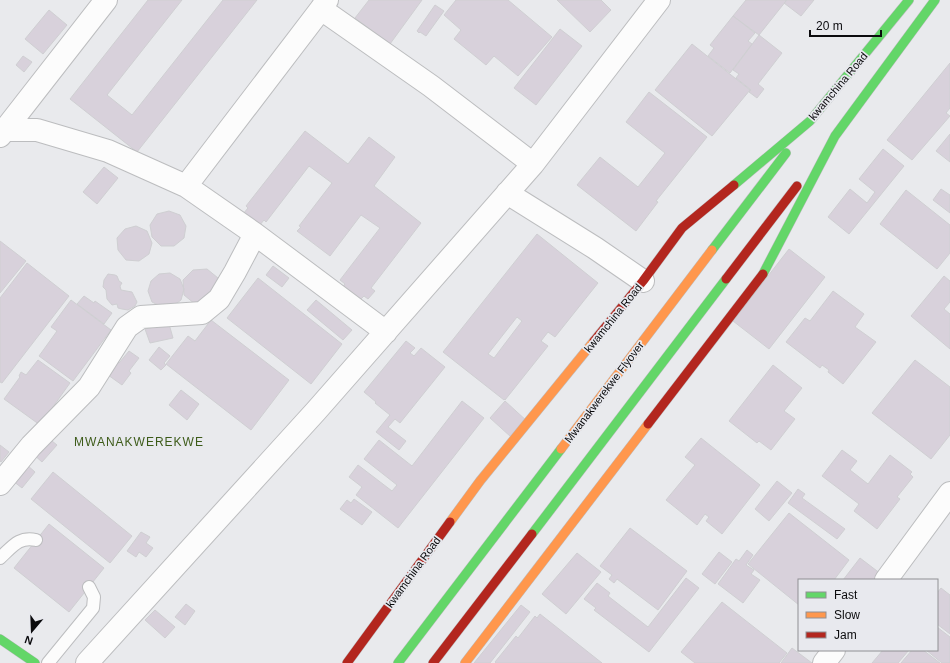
<svg xmlns="http://www.w3.org/2000/svg" width="950" height="663" font-family="Arial,sans-serif">
	<style>
		.building { fill: #d8d1db; stroke: #cfcfd2; fill-rule: evenodd }
		.lines { fill: none; stroke-linecap: round; stroke-linejoin: round }
		.lane-casing { stroke: #bcbdbf; stroke-width: 14 }
		.street-casing { stroke: #bcbdbf; stroke-width: 24 }
		.fast-casing { stroke: #bcbdbf; stroke-width: 10 }
		.slow-casing { stroke: #bcbdbf; stroke-width: 10 }
		.jam-casing { stroke: #bcbdbf; stroke-width: 10 }
		.lane { stroke: #fcfcfc; stroke-width: 12 }
		.street { stroke: #fcfcfc; stroke-width: 22 }
		.fast { stroke: #63d668; stroke-width: 9 }
		.slow { stroke: #ff974d; stroke-width: 9 }
		.jam { stroke: #b3261e; stroke-width: 9 }
		.labels { text-anchor: middle; stroke-width: 3.5; stroke-linejoin: round; paint-order: stroke }
		.street-label { font-size: 11px; fill: #0b0b0d; stroke: #e8e9ee }
		.neighbourhood-label { font-size: 12px; letter-spacing: 1px; fill: #3d5b18; stroke: #e8e9ee }
	</style>
	<rect width="100%" height="100%" fill="#e9eaed"/>
	<!-- building -->
	<path class="building" d="M148 0H182L107 95 132 115 223 0H257L137 152 70 99Z
		M369 0H422L390 44 355 18Z
		M456 0H508L552 37 518 76 494 56 486 65 454 39 461 30 444 15Z
		M557 0H601L611 10 590 32Z
		M746 0H785L786 1 759 35 733 16Z
		M787 0H814L801 16 784 3Z
		M435 5 444 11 426 36 420 32 419 33 417 31Z
		M49 10 67 25 43 54 25 39Z
		M733 16 755 33 748 41 752 44 730 73 708 56 714 48 710 45Z
		M560 29 582 46 536 105 514 88Z
		M759 35 782 53 758 84 764 89 757 98 749 92 751 90 736 78 739 74 733 70Z
		M692 44 750 90 712 136 655 90Z
		M23 56 32 62 24 72 16 65Z
		M950 63V108L946 113 950 116 912 160 887 140Z
		M649 92 707 137 656 201 658 202 636 231 577 185 600 157 638 187 665 153 626 122Z
		M305 131 348 164 369 137 395 157 374 186 421 223 371 288 375 291 368 299 364 296 358 302 341 289 345 284 340 280 380 228 361 215 330 256 297 231 301 227 299 226 332 183 309 166 266 222 264 220 259 226 243 214 248 208 246 206Z
		M950 134V162L936 151Z
		M883 149 904 166 849 234 828 217 850 189 867 203 875 192 859 179Z
		M104 167 118 178 97 204 83 192Z
		M941 189 950 195V213L933 200Z
		M906 190 950 225V253L937 269 880 224Z
		M169 211 180 215 186 226 184 238 174 246H161L152 237 150 225 157 214Z
		M136 226 147 231 152 243 149 254 139 261 126 260 118 250 117 238 125 229Z
		M537 234 598 283 555 337 548 332 541 341 548 346 505 400V399L504 400 443 352ZM517 317 522 321 494 358 488 354Z
		M0 241 26 261 0 293Z
		M789 249 825 277 769 349 733 321Z
		M27 263 69 296 2 383 0 382V298Z
		M273 266 289 278 282 287 266 275Z
		M207 269 218 278 219 292 195 304 184 295 183 280 193 270Z
		M170 273 180 279 184 289 181 300 173 306 162 307 152 302 148 291 151 281 159 274Z
		M108 274 115 275 117 276 119 281 122 283 120 286 121 290 132 292 137 302 135 306 128 310 122 309 118 308 117 304 112 305 107 299 106 290 103 287 104 280Z
		M944 276 950 281V302L944 309 950 314V349L911 316Z
		M258 278 342 344 311 384 227 318Z
		M833 291 864 314 855 327 876 342 843 384 828 372 829 370 822 365 820 368 786 342 805 318 810 321Z
		M84 296 94 303 95 301 112 313 104 324 77 304Z
		M71 300 111 330 73 381 39 356 57 331 51 327Z
		M316 300 352 330 343 340 307 310Z
		M211 320 289 380 251 430 166 364 188 336 195 341Z
		M169 324 173 338 150 343 145 329Z
		M406 341 415 348 410 353 414 356 421 348 445 367 400 423 395 419 388 427 406 441 399 450 376 432 390 415 375 403 376 402 364 392Z
		M159 347 170 356 164 363 166 365 161 370 149 360Z
		M129 351 139 358 129 371 131 373 122 385 108 375 117 362 119 363Z
		M38 360 70 383 40 425 4 399 20 377 19 376 21 372 26 375Z
		M915 360 950 387V435L931 459 872 413Z
		M773 365 802 388 784 411 795 419 771 450 759 441 757 443 729 421Z
		M181 390 199 404 187 420 169 405Z
		M462 401 484 418 398 528 356 495 362 487 349 477 358 465 392 491 397 485 364 459 379 440 412 466Z
		M505 401 528 422 511 437 490 418Z
		M47 437 57 445 42 462 33 454Z
		M701 438 760 485 722 534 706 521 709 517 705 514 697 525 666 500 695 465 685 457Z
		M0 445 9 452 1 462 0 461Z
		M842 450 857 461 850 470 868 484 890 455 912 472 910 474 913 477 897 497 900 499 877 529 854 511 859 504 822 476Z
		M27 465 35 472 22 488 13 481Z
		M53 472 132 536 110 563 31 499Z
		M777 481 792 493 769 521 755 509Z
		M798 489 805 494 802 498 845 529 837 539 788 503Z
		M354 499 372 512 362 525 340 509 347 500 351 503Z
		M789 513 849 560 834 580H799V605L748 564Z
		M49 524 104 568 69 612 14 568Z
		M630 528 687 571 658 610 617 579 614 583 609 579 612 575 600 566Z
		M141 532 150 537 146 543 153 548 146 557 139 552 136 557 127 551Z
		M747 550 753 555 746 565 754 570 751 574 760 580 743 603 718 584 736 559 739 561Z
		M719 552 732 562 715 584 702 574Z
		M577 553 601 572 566 614 542 594Z
		M860 558 881 574 876 580H843Z
		M686 578 699 588 649 652 594 610 596 608 584 599 597 583 610 593 608 596 648 627Z
		M941 588 950 595V634L937 624V593Z
		M722 602 787 653 779 663H695L681 652Z
		M186 604 195 611 185 625 175 617Z
		M521 605 530 612 490 663H474Z
		M155 610 175 627 165 638 145 620Z
		M540 614 602 663H496L495 662 516 636 518 638 535 616 537 618Z
		M937 627 950 637V663H942L926 650H937Z
		M792 648 812 663H781Z
		M883 650H909L898 663H872Z
		M912 650H923L940 663H901Z"/>
	<g class="lines">
		<defs>
			<path id="lane" d="M0 558C12 547 19 536 36 540
				M48 663 93 608 94 597 89 587"/>
			<path id="street" d="M327 0 321 9 186 186 255 234 386 332
				M321 9 431 86 533 164
				M5 130H37L108 151 186 186
				M0 136 106 0
				M507 193 595 248 643 281
				M0 484 31 446 89 387 127 327 141 317 202 313 219 299 235 272 255 234
				M886 580 950 493
				M87 663 316 411 533 164 659 0
				M824 663 834 650"/>
			<path id="fast" d="M734 185 810 121 909 0
				M712 250 786 153
				M763 274 835 136 935 0
				M532 534 726 279
				M0 639 35 663
				M398 663 561 449"/>
			<path id="slow" d="M561 449 712 250
				M450 522 480 481 594 341
				M465 663 648 424"/>
			<path id="jam" d="M726 279 797 186
				M594 341 643 281 682 228 734 185
				M648 424 763 274
				M347 663 450 522
				M433 663 532 534"/>
		</defs>
		<!-- lane casing -->
		<use href="#lane" class="lane-casing"/>
		<!-- street casing -->
		<use href="#street" class="street-casing"/>
		<!-- fast casing -->
		<use href="#fast" class="fast-casing"/>
		<!-- slow casing -->
		<use href="#slow" class="slow-casing"/>
		<!-- jam casing -->
		<use href="#jam" class="jam-casing"/>
		<!-- lane -->
		<use href="#lane" class="lane"/>
		<!-- street -->
		<use href="#street" class="street"/>
		<!-- fast -->
		<use href="#fast" class="fast"/>
		<!-- slow -->
		<use href="#slow" class="slow"/>
		<!-- jam -->
		<use href="#jam" class="jam"/>
	</g>
	<g class="labels">
		<!-- street labels -->
		<g class="street-label">
			<text transform="translate(838 86) rotate(-50)" y="4">kwamchina Road</text>
			<text transform="translate(613 318) rotate(-51)" y="4">kwamchina Road</text>
			<text transform="translate(604 392) rotate(-53)" y="4">Mwanakwerekwe Flyover</text>
			<text transform="translate(413 572) rotate(-54)" y="4">kwamchina Road</text>
		</g>
		<!-- neighbourhood labels -->
		<g class="neighbourhood-label">
			<text x="139" y="446">MWANAKWEREKWE</text>
		</g>
	</g>
	<!-- legend -->
	<rect x="798" y="579" width="140" height="72" fill="#e8e9ee" stroke="#909094"/>
	<rect x="806" y="592" width="20" height="6" fill="#63d668" stroke="#909094"/>
	<text x="834" y="599" font-size="12" fill="#0b0b0d">Fast</text>
	<rect x="806" y="612" width="20" height="6" fill="#ff974d" stroke="#909094"/>
	<text x="834" y="619" font-size="12" fill="#0b0b0d">Slow</text>
	<rect x="806" y="632" width="20" height="6" fill="#b3261e" stroke="#909094"/>
	<text x="834" y="639" font-size="12" fill="#0b0b0d">Jam</text>
	<!-- north arrow -->
	<g transform="translate(32 631) rotate(199)" stroke="#e8e9ee" stroke-width="3" paint-order="stroke">
	<path d="M0-3L7 15L0 10L-7 15Z" fill="#0b0b0d"/>
	<text y="-6" font-size="11" font-weight="bold" text-anchor="middle" fill="#0b0b0d">N</text>
	</g>
	<!-- scale -->
	<path d="M810 30v6h71v-6" fill="none" stroke="#0b0b0d" stroke-width="2"/>
	<text x="816" y="30" font-size="12" fill="#0b0b0d" stroke="#e8e9ee" stroke-width="3" paint-order="stroke">20 m</text>
</svg>
